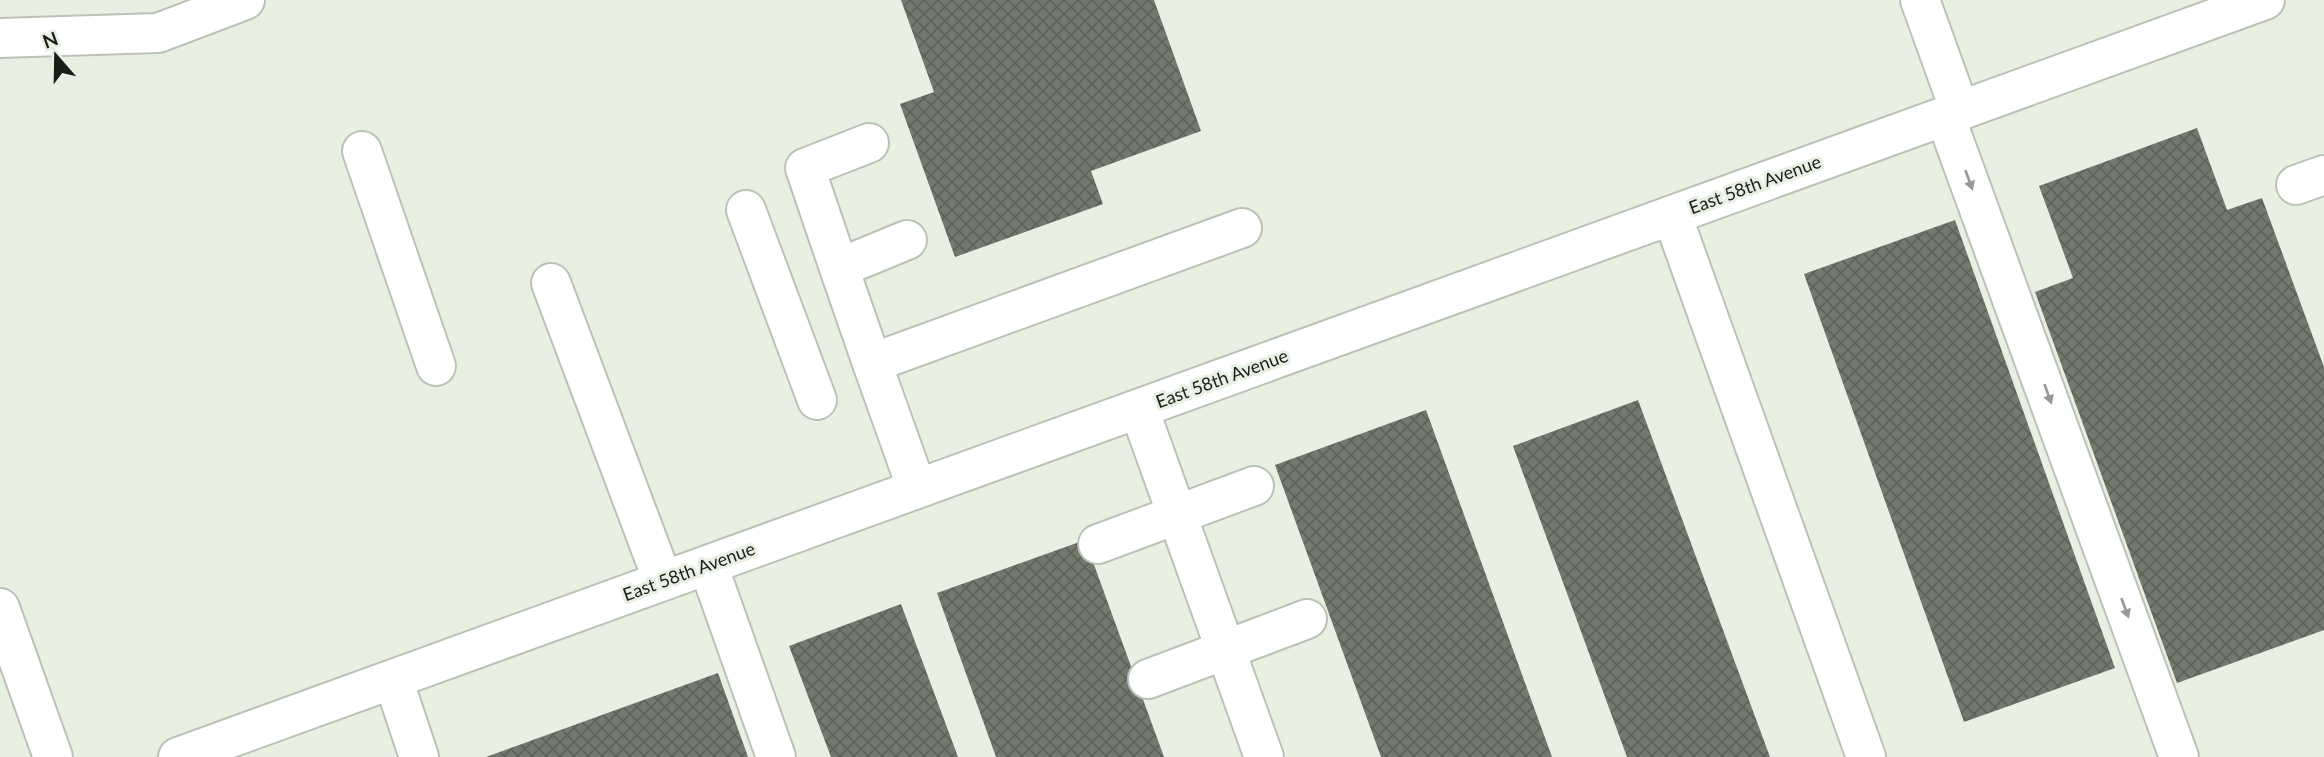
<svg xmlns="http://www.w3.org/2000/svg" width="2324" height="757" font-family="Lato,sans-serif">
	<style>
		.building { fill: url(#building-cross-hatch) }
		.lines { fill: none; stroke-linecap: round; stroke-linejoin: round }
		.minor-casing { stroke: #bcc3b6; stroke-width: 42 }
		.minor { stroke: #fff; stroke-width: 38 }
		.oneway { fill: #989997 }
		.labels { text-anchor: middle; stroke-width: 6; stroke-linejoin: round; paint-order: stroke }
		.street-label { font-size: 18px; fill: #1b1d18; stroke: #e8f0e2 }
	</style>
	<defs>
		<pattern id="building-cross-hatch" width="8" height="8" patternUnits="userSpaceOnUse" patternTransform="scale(1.75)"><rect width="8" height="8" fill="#73796d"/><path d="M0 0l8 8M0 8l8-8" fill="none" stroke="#5e6359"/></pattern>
	</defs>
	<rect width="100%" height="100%" fill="#e8f0e2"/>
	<!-- building -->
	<path class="building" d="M901 0H1154L1201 131 1091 171 1103 204 955 257 900 104 934 92Z
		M2197 128 2227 210 2262 198 2324 367V630L2177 683 2035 292 2073 278 2039 186Z
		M1955 220 2115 668 1964 722 1804 274Z
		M1638 400 1770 757H1627L1513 446Z
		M1426 410 1552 757H1381L1275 465Z
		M1085 540 1164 757H996L937 593Z
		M901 604 958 757H831L789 646Z
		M718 673 748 757H486Z"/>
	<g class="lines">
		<defs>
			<path id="minor" d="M1920 0 1960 111
				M0 38 158 33 245 0
				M1945 116 2179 757
				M362 151 436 366
				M2296 185 2324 175
				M746 210 817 400
				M1672 215 1866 757
				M839 268 805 168 869 143
				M551 283 663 581
				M872 363 839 268 907 240
				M1139 409 1264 757
				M917 489 872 363 1242 228
				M1098 544 1254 486
				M708 565 776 757
				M0 608 53 757
				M393 679 419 757
				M1148 679 1307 619
				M178 757 2265 0"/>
		</defs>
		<!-- minor casing -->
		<use href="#minor" class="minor-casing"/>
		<!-- minor -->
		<use href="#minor" class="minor"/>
	</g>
	<!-- one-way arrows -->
	<defs><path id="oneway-solid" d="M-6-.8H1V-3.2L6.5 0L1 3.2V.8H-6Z" transform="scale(1.75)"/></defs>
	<g class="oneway">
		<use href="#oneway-solid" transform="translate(1969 180) rotate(70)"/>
		<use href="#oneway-solid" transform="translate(2048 394) rotate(70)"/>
		<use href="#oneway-solid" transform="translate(2125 608) rotate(70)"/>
	</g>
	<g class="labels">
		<!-- street labels -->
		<g class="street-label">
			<text transform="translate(1755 185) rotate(-20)" y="6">East 58th Avenue</text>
			<text transform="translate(1222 379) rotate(-20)" y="6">East 58th Avenue</text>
			<text transform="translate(689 572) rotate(-20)" y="6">East 58th Avenue</text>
		</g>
	</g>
	<!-- north arrow -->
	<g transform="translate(56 56) rotate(340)" stroke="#e8f0e2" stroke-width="5" paint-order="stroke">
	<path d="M0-5L12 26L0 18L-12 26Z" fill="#1b1d18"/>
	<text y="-10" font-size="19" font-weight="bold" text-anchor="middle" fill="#1b1d18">N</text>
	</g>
</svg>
